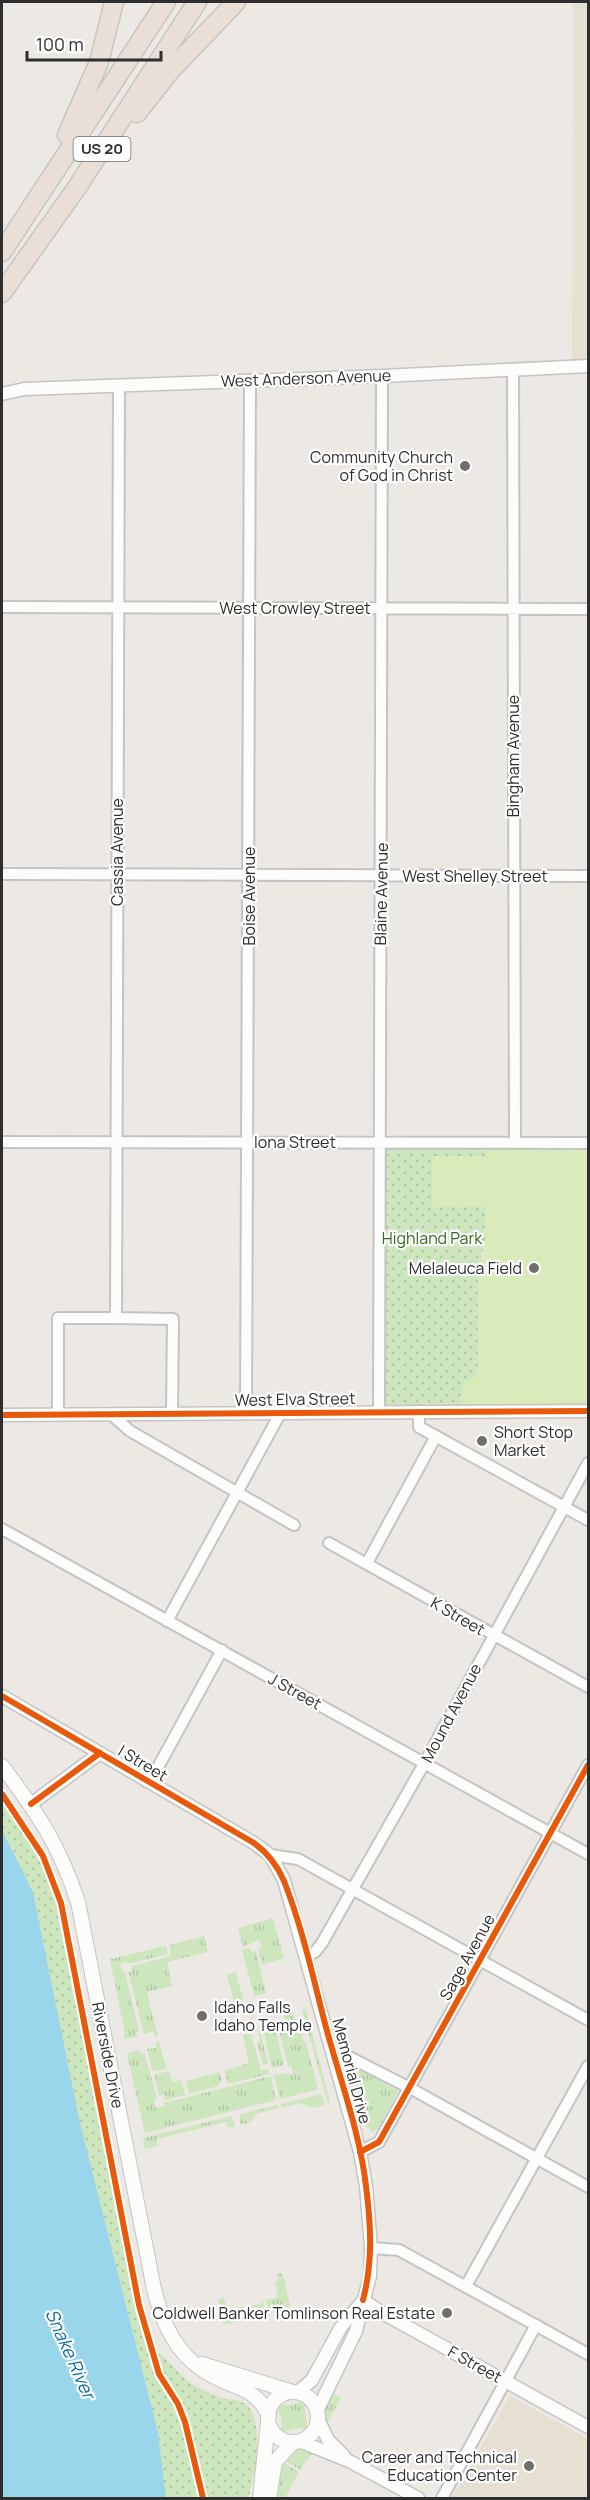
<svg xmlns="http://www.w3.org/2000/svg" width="590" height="2500" font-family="Manrope,sans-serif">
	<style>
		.education { fill: #e6e0d3 }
		.grass { fill: url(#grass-tufts) }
		.park { fill: url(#park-dots) }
		.pitch { fill: #d9eabb }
		.water { fill: #99d6ec }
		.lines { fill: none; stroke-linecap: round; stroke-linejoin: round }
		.minor-casing { stroke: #c5c4c5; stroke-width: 14 }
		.tertiary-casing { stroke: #c5c4c5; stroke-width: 15 }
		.secondary-casing { stroke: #c5c4c5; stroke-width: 16 }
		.motorway-casing { stroke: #c6c5c4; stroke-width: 21 }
		.minor { stroke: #fcfcfb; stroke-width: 10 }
		.tertiary { stroke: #fcfcfb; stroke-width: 12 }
		.secondary { stroke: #fcfcfb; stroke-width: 14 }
		.motorway { stroke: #eadfd6; stroke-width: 18 }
		.cycleway-casing { stroke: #fff; stroke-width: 10 }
		.cycleway { stroke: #e8590c; stroke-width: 6 }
		.poi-dot { fill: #706f6e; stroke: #fff; stroke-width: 2 }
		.labels { text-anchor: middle; stroke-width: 4.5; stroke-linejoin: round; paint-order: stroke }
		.shield { fill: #fff; stroke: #6d6d6d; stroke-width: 1.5 }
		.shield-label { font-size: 15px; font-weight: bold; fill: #2e2e2e }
		.street-label { font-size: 16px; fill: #2e2e2e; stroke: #fff }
		.poi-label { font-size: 16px; fill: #2e2e2e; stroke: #fff; text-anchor: end }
		.park-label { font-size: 16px; fill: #2c6e1b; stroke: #fff }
		.water-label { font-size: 18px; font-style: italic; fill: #0d6fa3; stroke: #fff }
	</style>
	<defs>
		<pattern id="grass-tufts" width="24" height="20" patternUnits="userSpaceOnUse" patternTransform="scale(1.5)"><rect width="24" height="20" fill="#cee6be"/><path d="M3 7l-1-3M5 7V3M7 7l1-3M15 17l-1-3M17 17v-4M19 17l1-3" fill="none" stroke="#b1c6a4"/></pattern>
		<pattern id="park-dots" width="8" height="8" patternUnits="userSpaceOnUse" patternTransform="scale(1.5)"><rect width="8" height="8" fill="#cee6be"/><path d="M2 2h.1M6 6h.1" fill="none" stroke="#b1c6a4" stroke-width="1.8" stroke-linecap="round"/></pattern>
	</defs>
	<rect width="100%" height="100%" fill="#ece8e4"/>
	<!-- education -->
	<path class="education" d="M573 2H588V366L572 367Z
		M510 2396 588 2439V2493L585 2498H452Z"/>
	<!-- grass -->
	<path class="grass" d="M273 1918 284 1958 262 1965 258 1949 261 1948V1942L258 1940 243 1947 238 1928Z
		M204 1936 208 1952 167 1962 172 1986 147 1992 158 2036 155 2037 153 2031 144 2034 128 1972 132 1971 131 1966 171 1956 169 1945Z
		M166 1946 168 1954 129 1964 128 1962 120 1963 122 1971H125L139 2031 136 2032 137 2037 124 2039 123 2035 125 2034 110 1959Z
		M250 1948 251 1952 256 1951 266 1993 254 1996 242 1950Z
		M236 1972 243 1999 234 2002 227 1975Z
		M306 2009 330 2102 328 2104 302 2010Z
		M293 2012 297 2029 301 2028 304 2042H306L318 2089 280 2099 274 2075 293 2073 291 2066 288 2067 277 2023 285 2021 284 2015Z
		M275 2027 284 2065 272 2068 263 2030Z
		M260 2030 268 2064 263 2065 257 2042 260 2041 258 2031Z
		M251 2034 261 2070 268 2069 269 2074 228 2084 224 2071 249 2063 243 2035Z
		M159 2041 166 2068 153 2072 147 2049 157 2048 156 2042Z
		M140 2050 141 2055 145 2054 157 2099 154 2100 156 2108 164 2106V2103L271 2076 276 2100 145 2133 127 2054Z
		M358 2068 398 2091 379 2128 373 2132 367 2127 352 2075 354 2069Z
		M169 2071 172 2082 181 2080 185 2095 165 2100 164 2095 159 2096 154 2075Z
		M220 2072 222 2080 218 2086 189 2094 186 2081Z
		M322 2094 325 2105 314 2108 299 2103 282 2108 281 2104Z
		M278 2105 279 2108 256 2114 250 2123 240 2124V2114Z
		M232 2116 235 2127H228L226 2122 157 2139 158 2146 145 2149 143 2138Z
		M280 2273 283 2275 290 2305 289 2308 271 2313 269 2311 266 2300 278 2297 275 2282 279 2281 277 2274Z
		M224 2298 227 2308 231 2309 243 2306 246 2317 244 2320 226 2324 223 2323 218 2299Z
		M263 2301 265 2314 251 2318 249 2316 246 2306 260 2304Z
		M330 2392 341 2398 328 2421V2427C321 2415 326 2404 330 2392Z
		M301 2401 305 2403V2414L308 2426 307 2429 298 2428 284 2432 281 2430 282 2419 277 2410 280 2405H291Z
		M295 2448 313 2452 300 2470 284 2460Z
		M283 2462 299 2472 285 2498H281L274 2491 276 2475Z"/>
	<!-- park -->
	<path class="park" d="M379 1142 487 1143 486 1242 482 1254 478 1368 460 1411H379Z
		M2 1798 45 1869 58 1905 147 2347C166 2353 176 2374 194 2385 204 2391 216 2396 228 2399 232 2400 238 2400 242 2402 267 2413 255 2478 248 2498H166L158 2432 80 2123 33 1892 2 1830Z"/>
	<!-- pitch -->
	<path class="pitch" d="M487 1143H588V1411H460L463 1383 475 1377 478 1368V1282L486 1242 487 1207H432V1156H486Z"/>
	<!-- water -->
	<path class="water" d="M2 1830 33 1892 80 2123 158 2432 166 2498H2Z"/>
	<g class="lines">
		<defs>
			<path id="minor" d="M513 369 515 1143
				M2 607 588 609
				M2 874 588 876
				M2 1142 588 1143
				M116 1318 173 1319 172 1414
				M379 1411 382 376
				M419 1411V1427L588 1520
				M246 1413 250 380
				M58 1415V1318H116L119 387
				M112 1415 130 1431 294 1525
				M2 1529 588 1854
				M329 1543 588 1687
				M367 1563 436 1436
				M167 1621 281 1412
				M147 1782 157 1769 222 1650
				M270 1855 298 1859 588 2020
				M306 1955 315 1952 322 1943 424 1764 588 1463
				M335 2060 349 2057 410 2088 588 2187
				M360 2152 379 2142 588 1765
				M371 2248 399 2250 588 2354
				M466 2286 588 2066
				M442 2498 536 2325"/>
			<path id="tertiary" d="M2 394 24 389 382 376 588 366
				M2 1415 588 1411
				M2 1696 254 1843 270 1855 284 1880 360 2152 366 2186 371 2248 370 2276 356 2331 317 2411
				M31 1804 100 1753
				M363 2300 379 2311 588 2427
				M297 2393 312 2380 341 2327 361 2303
				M318 2419 328 2440 344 2456
				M299 2441 349 2461 418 2498"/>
			<path id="secondary" d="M2 1766C38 1814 59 1844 78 1902L154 2289C163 2326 178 2358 213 2376 237 2389 254 2387 269 2415
				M202 2364 293 2392
				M268 2417a25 25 0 1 1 50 0a25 25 0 1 1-50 0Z
				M260 2498 268 2422
				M269 2498 275 2462 293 2442"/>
			<path id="motorway" d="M137 113 171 70 236 2
				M67 135 99 62 114 2
				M2 252 166 2
				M2 293 76 189 197 2"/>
		</defs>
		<!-- minor casing -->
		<use href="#minor" class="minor-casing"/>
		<!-- tertiary casing -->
		<use href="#tertiary" class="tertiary-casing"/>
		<!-- secondary casing -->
		<use href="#secondary" class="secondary-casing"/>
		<!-- motorway casing -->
		<use href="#motorway" class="motorway-casing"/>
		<!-- minor -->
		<use href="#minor" class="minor"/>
		<!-- tertiary -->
		<use href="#tertiary" class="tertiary"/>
		<!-- secondary -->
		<use href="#secondary" class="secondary"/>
		<!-- motorway -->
		<use href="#motorway" class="motorway"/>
		<defs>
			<path id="cycleway" d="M2 1415 588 1411
				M2 1696 254 1843C268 1853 277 1865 284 1881 303 1929 314 1982 327 2031 341 2082 360 2134 366 2186 371 2225 373 2262 363 2300
				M2 1794 43 1856 61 1903 139 2305 159 2374 178 2404 185 2422 203 2498
				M31 1804 100 1753
				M360 2152 379 2142 588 1765"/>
		</defs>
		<!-- cycleway casing -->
		<use href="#cycleway" class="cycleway-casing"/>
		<!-- cycleway -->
		<use href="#cycleway" class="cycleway"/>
	</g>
	<!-- markers -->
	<g class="poi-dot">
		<circle cx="465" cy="466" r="6"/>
		<circle cx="534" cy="1268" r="6"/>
		<circle cx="482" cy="1441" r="6"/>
		<circle cx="202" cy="2016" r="6"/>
		<circle cx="447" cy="2313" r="6"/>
		<circle cx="529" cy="2466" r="6"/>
	</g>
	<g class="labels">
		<!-- shield labels -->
		<rect class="shield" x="73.5" y="137" width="57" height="24" rx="4.5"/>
		<g class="shield-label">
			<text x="102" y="154">US 20</text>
		</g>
		<!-- street labels -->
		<g class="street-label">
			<text transform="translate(306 378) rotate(-2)" y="6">West Anderson Avenue</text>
			<text x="295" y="614">West Crowley Street</text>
			<text transform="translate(513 756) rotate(-90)" y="6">Bingham Avenue</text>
			<text transform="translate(117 852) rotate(-90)" y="6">Cassia Avenue</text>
			<text x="475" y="882">West Shelley Street</text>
			<text transform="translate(381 894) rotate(-89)" y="6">Blaine Avenue</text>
			<text transform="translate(249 896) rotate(-90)" y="6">Boise Avenue</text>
			<text x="295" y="1148">Iona Street</text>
			<text transform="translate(295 1399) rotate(-1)" y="6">West Elva Street</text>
			<text transform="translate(458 1616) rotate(30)" y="6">K Street</text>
			<text transform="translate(295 1691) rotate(29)" y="6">J Street</text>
			<text transform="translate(451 1713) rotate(-62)" y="6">Mound Avenue</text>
			<text transform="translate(143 1763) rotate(31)" y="6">I Street</text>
			<text transform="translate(467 1957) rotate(-61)" y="6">Sage Avenue</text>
			<text transform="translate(108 2055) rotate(79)" y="6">Riverside Drive</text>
			<text transform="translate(352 2071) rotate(75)" y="6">Memorial Drive</text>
			<text transform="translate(475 2364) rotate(29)" y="6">F Street</text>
		</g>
		<!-- poi labels -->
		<g class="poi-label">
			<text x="453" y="463">Community Church<tspan x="453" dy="18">of God in Christ</tspan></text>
			<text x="522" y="1274">Melaleuca Field</text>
			<text x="494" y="1438" text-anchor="start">Short Stop<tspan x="494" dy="18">Market</tspan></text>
			<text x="214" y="2013" text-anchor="start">Idaho Falls<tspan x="214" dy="18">Idaho Temple</tspan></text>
			<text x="435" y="2319">Coldwell Banker Tomlinson Real Estate</text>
			<text x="517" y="2463">Career and Technical<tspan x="517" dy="18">Education Center</tspan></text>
		</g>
		<!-- park labels -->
		<g class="park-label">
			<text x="432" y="1244">Highland Park</text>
		</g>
		<!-- water labels -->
		<g class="water-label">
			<text transform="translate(70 2354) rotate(66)" y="6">Snake River</text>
		</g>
	</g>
	<!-- border -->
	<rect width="590" height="2500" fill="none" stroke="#2e2e2e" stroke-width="6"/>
	<!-- scale -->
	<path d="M27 51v9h134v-9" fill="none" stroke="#2e2e2e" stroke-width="3"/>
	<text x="36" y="51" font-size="18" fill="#2e2e2e" stroke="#ffffff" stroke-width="4.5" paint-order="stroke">100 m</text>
</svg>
